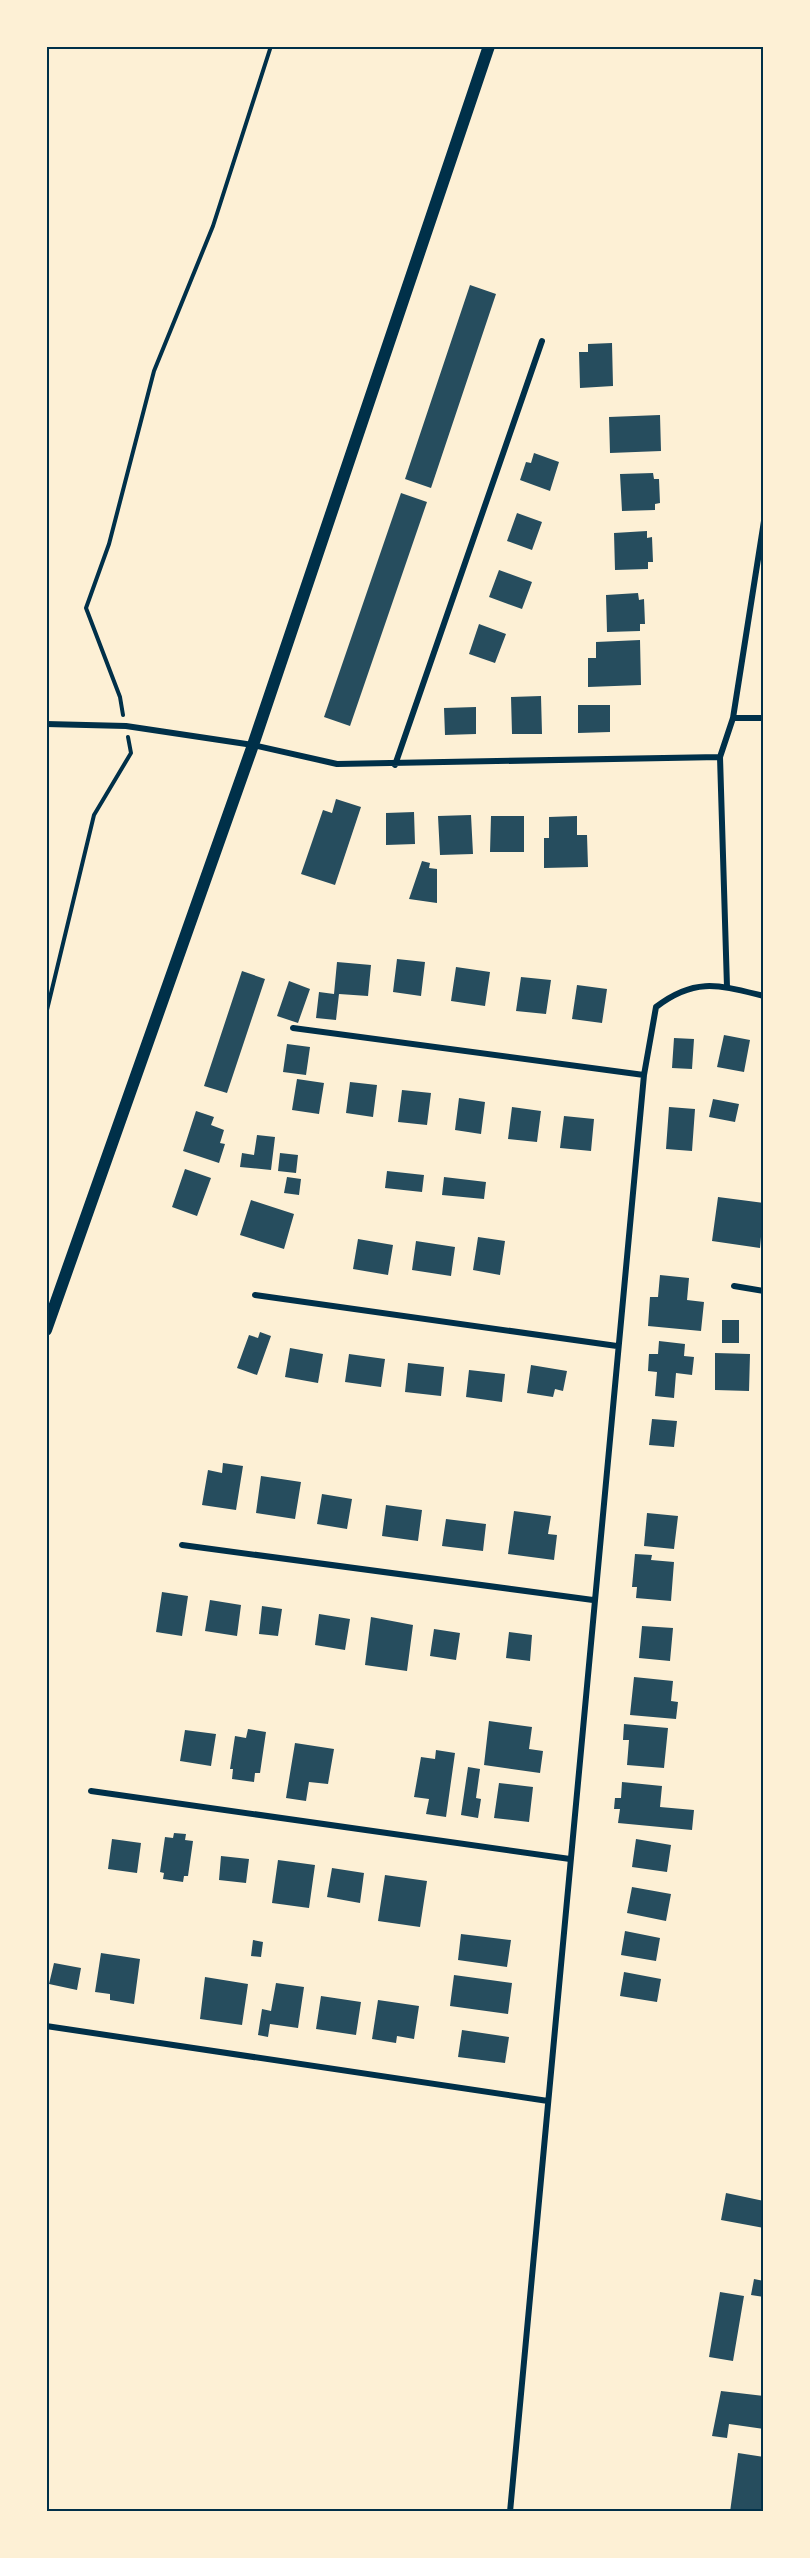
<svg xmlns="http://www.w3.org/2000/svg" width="810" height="2558" font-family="Montserrat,sans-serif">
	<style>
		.building { fill: #264d5e }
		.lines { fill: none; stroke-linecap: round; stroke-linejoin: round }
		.path { stroke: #003049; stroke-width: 4 }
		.minor { stroke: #003049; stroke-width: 6 }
		.secondary { stroke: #003049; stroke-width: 12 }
		.neatline { fill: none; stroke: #003049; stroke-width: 2 }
	</style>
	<rect width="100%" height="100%" fill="#fdf0d5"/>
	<!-- building -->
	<path class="building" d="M470 285 496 294 431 488 405 479Z
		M612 343 613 386 580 388 579 352H588V344Z
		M660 415 661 451 610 453 609 417Z
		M534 453 559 462 550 491 520 480 526 462 531 463Z
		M653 473 654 479H659L660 503 655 504V510L622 511 620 474Z
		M401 493 427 502 350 726 324 717Z
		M517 513 542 522 532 550 507 541Z
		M647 531V538L652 537 653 562H648V569L615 570 614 533Z
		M499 570 532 582 522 609 489 597Z
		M638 593 639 600 644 599 645 624H640V631L607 632 606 595Z
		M479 624 506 634 495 663 469 654Z
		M640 640 641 685 588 687V658H596V642Z
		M541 696 542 734H512L511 697Z
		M578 705H610V732L578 733Z
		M476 707V734L445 735 444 708Z
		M336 799 361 807 335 885 301 874 323 810 332 813Z
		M414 812 415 844 386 845V813Z
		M471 815 473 854 440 855 438 816Z
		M491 816H524V852H490Z
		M577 816V835H587L588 867 544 868V838H549V817Z
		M422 861 430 863 429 868 437 869V903L409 899Z
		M397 959 425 962 421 996 393 992Z
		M337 962 371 965 368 996 339 994 336 1020 316 1018 319 992 334 994Z
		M456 967 490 972 485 1006 451 1001Z
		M242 971 265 979 227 1093 204 1086Z
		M521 977 551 980 546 1014 516 1011Z
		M289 981 310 989 298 1023 277 1016Z
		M577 985 607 989 602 1023 572 1019Z
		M724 1035 750 1040 744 1072 717 1067Z
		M674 1038 694 1039 692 1069 672 1068Z
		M287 1044 310 1047 306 1075 283 1072Z
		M297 1079 324 1083 319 1114 292 1110Z
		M350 1082 377 1085 373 1117 346 1113Z
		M402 1090 431 1093 427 1125 398 1122Z
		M459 1098 485 1102 481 1134 455 1130Z
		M713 1099 739 1104 735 1122 709 1117Z
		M512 1107 541 1111 537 1142 508 1139Z
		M669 1107 695 1109 692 1151 666 1149Z
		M196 1111 214 1117 211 1125 224 1130 220 1143 225 1144 219 1163 183 1151Z
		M564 1116 594 1119 591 1151 560 1148Z
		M257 1135 275 1137 271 1170 240 1167 242 1153 254 1155Z
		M280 1153 298 1155 296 1173 278 1171Z
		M185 1169 211 1178 197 1216 172 1207Z
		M387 1171 424 1175 422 1192 385 1188Z
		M287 1177 301 1179 299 1195 284 1193Z
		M444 1177 486 1182 484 1199 442 1195Z
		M718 1197 764 1203 760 1248 712 1241Z
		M251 1200 294 1214 284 1249 240 1235Z
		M478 1237 505 1241 500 1275 473 1270Z
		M358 1239 393 1245 388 1275 353 1269Z
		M416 1241 455 1247 451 1276 412 1270Z
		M660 1275 689 1278 687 1300 704 1302 701 1331 648 1326 650 1297H658Z
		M722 1320H739V1343H722Z
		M260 1332 271 1336 257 1375 237 1368 249 1335 258 1338Z
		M659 1341 685 1344 684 1356 694 1357 692 1375 676 1373 674 1398 655 1396 657 1372 648 1371 649 1354H658Z
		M290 1348 323 1354 318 1383 285 1377Z
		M715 1353 750 1354 749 1391 715 1390Z
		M349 1354 385 1359 381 1387 345 1382Z
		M408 1363 444 1367 441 1396 405 1392Z
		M531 1365 567 1371 563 1391 555 1389 553 1397 527 1393Z
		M469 1370 505 1374 502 1402 466 1397Z
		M652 1419 677 1421 674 1447 649 1445Z
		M223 1463 243 1466 236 1510 202 1505 208 1470 222 1473Z
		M261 1476 301 1482 295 1519 256 1513Z
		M322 1494 352 1499 347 1529 317 1524Z
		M386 1505 422 1510 418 1541 382 1536Z
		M514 1511 551 1516 548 1534 557 1535 554 1560 508 1554Z
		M647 1513 678 1516 674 1549 644 1546Z
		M446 1519 486 1524 483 1551 442 1546Z
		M635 1554 652 1555 651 1560 674 1562 671 1601 636 1598 637 1587H632Z
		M162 1592 188 1596 182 1636 156 1632Z
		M210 1600 241 1605 237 1636 205 1631Z
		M262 1606 282 1609 278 1636 259 1634Z
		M319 1614 350 1619 345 1650 315 1645Z
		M371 1617 413 1625 407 1671 365 1665Z
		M642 1626 673 1628 670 1661 639 1658Z
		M434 1629 460 1633 456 1660 430 1656Z
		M509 1632 532 1635 530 1661 506 1658Z
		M634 1677 673 1681 671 1701 678 1702 676 1719 630 1715Z
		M489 1721 532 1727 529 1749 543 1751 540 1773 484 1765Z
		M624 1724 668 1728 664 1768 627 1765 629 1740H623Z
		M248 1729 266 1732 260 1773H255L254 1782 232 1779 233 1769H230L235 1736 246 1738Z
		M185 1730 216 1734 211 1766 180 1761Z
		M295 1743 334 1749 328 1784 309 1782 306 1801 286 1798Z
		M436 1750 455 1753 446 1817 426 1814 429 1799 414 1797 421 1757 435 1759Z
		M468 1767 480 1769 476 1798 481 1799 478 1818 461 1815Z
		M622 1782 662 1786 660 1807 694 1810 692 1830 618 1823 620 1809H614L615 1798H621Z
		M499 1783 533 1787 529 1822 494 1818Z
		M174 1833 186 1834 185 1840 193 1841 188 1876H184L183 1882 163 1879 164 1873 160 1872 165 1837 173 1838Z
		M112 1839 141 1843 137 1873 108 1869Z
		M636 1839 671 1845 667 1872 632 1867Z
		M221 1856 249 1859 246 1883 219 1880Z
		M278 1860 315 1865 309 1908 272 1903Z
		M332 1868 364 1873 360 1903 327 1897Z
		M385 1875 427 1881 420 1927 378 1921Z
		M632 1887 671 1894 666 1921 627 1913Z
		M625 1931 660 1938 656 1961 621 1955Z
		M461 1934 511 1940 507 1967 458 1960Z
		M253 1940 263 1942 261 1957 251 1956Z
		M101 1953 140 1959 134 2004 110 2000V1994L95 1992Z
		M54 1963 81 1968 77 1990 49 1984Z
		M624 1972 661 1979 657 2002 620 1996Z
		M454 1975 512 1983 508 2014 450 2006Z
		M205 1977 248 1984 242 2025 200 2019Z
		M276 1983 304 1987 298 2028 270 2024 268 2037 258 2035 262 2009 271 2011Z
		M321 1996 361 2002 356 2035 316 2029Z
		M378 2000 419 2006 414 2039 397 2036 396 2043 372 2039Z
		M462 2030 509 2037 505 2063 458 2057Z
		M726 2193 764 2201V2228L721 2220Z
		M754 2279 764 2281V2297L751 2295Z
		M720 2292 744 2296 733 2361 709 2357Z
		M721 2391 764 2396V2429L729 2424 727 2438 712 2436Z
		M738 2453 764 2457V2512H730Z"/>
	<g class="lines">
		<!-- path -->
		<path class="path" d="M123 715 120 697 86 608 109 544 154 371 213 226 271 46
			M46 1014 94 815 131 753 128 737"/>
		<!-- minor -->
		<path class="minor" d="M733 718H764
			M46 724 126 726 253 745 337 764 720 757
			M395 765 542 341
			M727 987 720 757 733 718 764 521
			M293 1028 644 1075
			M734 1286 764 1291
			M255 1295 617 1346
			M182 1545 593 1600
			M91 1791 570 1859
			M46 2026 548 2101
			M510 2512 644 1075 656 1007C695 977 719 985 764 996"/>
		<!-- secondary -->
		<path class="secondary" d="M46 1330 253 745 489 46"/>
	</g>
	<!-- border -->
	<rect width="810" height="2558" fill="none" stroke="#fdf0d5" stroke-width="96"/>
	<rect x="48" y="48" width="714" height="2462" class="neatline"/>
</svg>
